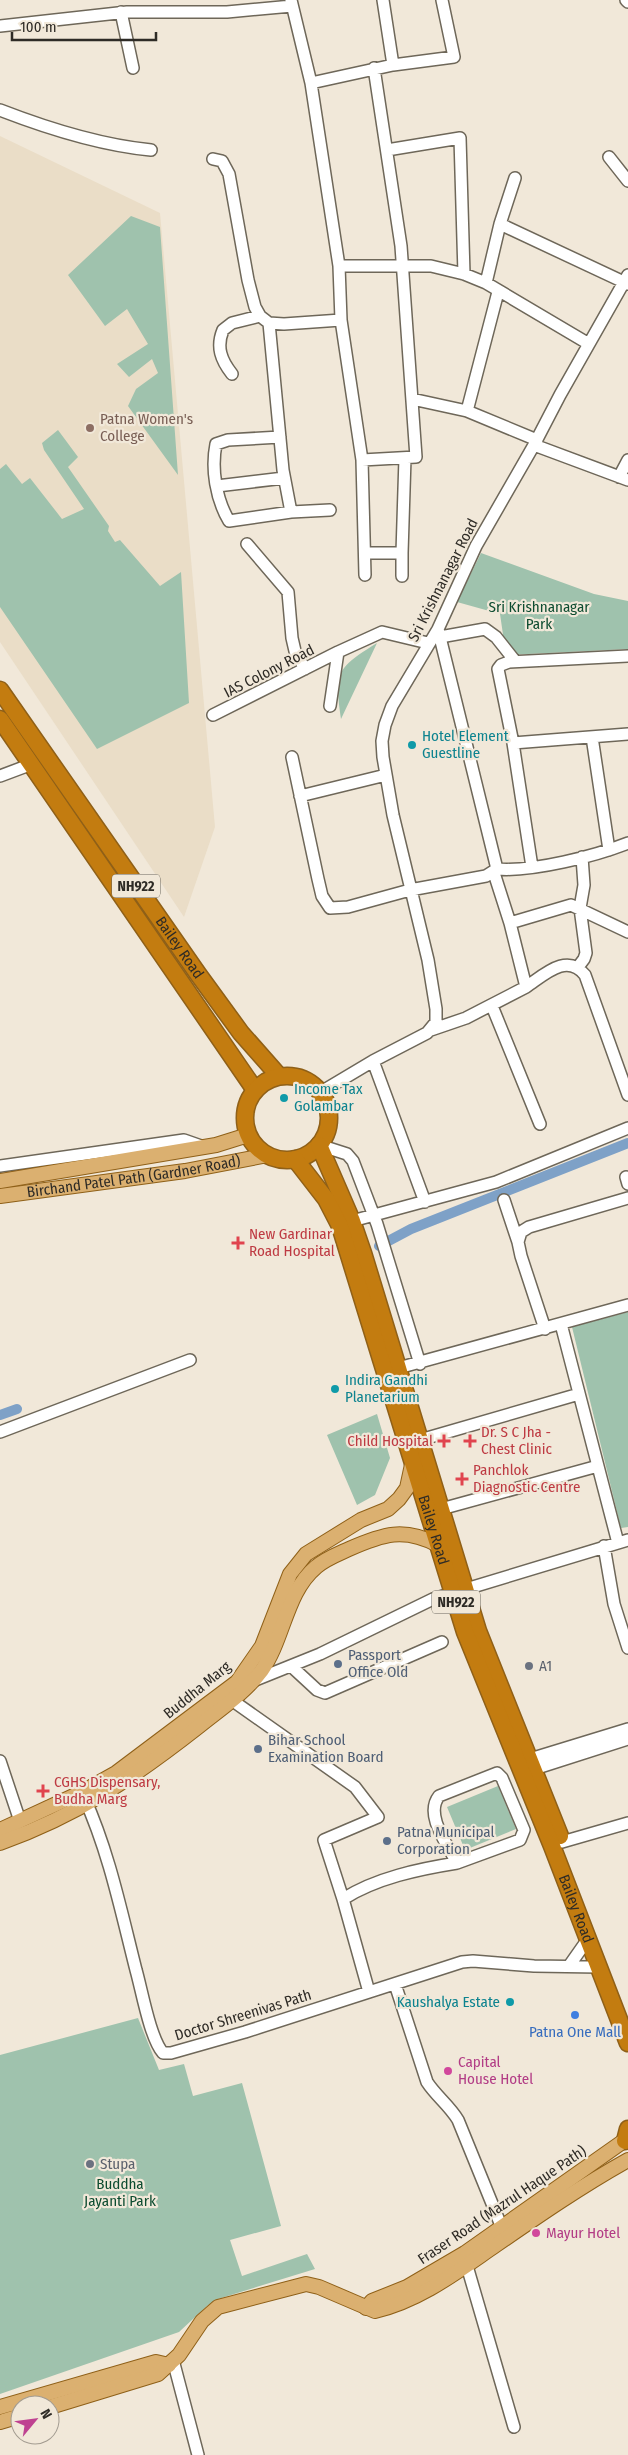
<svg xmlns="http://www.w3.org/2000/svg" width="628" height="2455" font-family="'Fira Sans Condensed',sans-serif">
	<style>
		.built { fill: #eaddc7 }
		.green { fill: #9fc2ad }
		.lines { fill: none; stroke-linecap: round; stroke-linejoin: round }
		.canal { stroke: #7ea1c7; stroke-width: 10 }
		.minor-casing { stroke: #6e6759; stroke-width: 14 }
		.major-casing { stroke: #8f6018; stroke-width: 16 }
		.highway-casing { stroke: #8f6018; stroke-width: 19 }
		.minor { stroke: #fff; stroke-width: 11 }
		.major { stroke: #dbb070; stroke-width: 14 }
		.highway { stroke: #c37c10; stroke-width: 16 }
		.education-dot { fill: #8d6e63; stroke: #f1e8d9; stroke-width: 2 }
		.culture-dot { fill: #0f9aa8; stroke: #f1e8d9; stroke-width: 2 }
		.health-dot { fill: #e0444e; stroke: #f1e8d9; stroke-width: 2 }
		.service-dot { fill: #5c6f8a; stroke: #f1e8d9; stroke-width: 2 }
		.worship-dot { fill: #6b7280; stroke: #f1e8d9; stroke-width: 2 }
		.shop-dot { fill: #3f7fe0; stroke: #f1e8d9; stroke-width: 2 }
		.hotel-dot { fill: #d1479c; stroke: #f1e8d9; stroke-width: 2 }
		.labels { text-anchor: middle; stroke-width: 4.5; stroke-linejoin: round; paint-order: stroke }
		.shield { fill: #f1e8d9; stroke: #68645c; stroke-width: 1 }
		.shield-label { font-size: 14px; font-weight: bold; fill: #2e2b26 }
		.education-label { font-size: 15px; fill: #785e54; stroke: #f1e8d9; text-anchor: start }
		.street-label { font-size: 15px; fill: #2e2b26; stroke: #f1e8d9 }
		.park-label { font-size: 15px; fill: #0d4c30; stroke: #f1e8d9 }
		.culture-label { font-size: 15px; fill: #0d838f; stroke: #f1e8d9; text-anchor: start }
		.health-label { font-size: 15px; fill: #be3a42; stroke: #f1e8d9; text-anchor: start }
		.service-label { font-size: 15px; fill: #4e5e75; stroke: #f1e8d9; text-anchor: start }
		.worship-label { font-size: 15px; fill: #5b616d; stroke: #f1e8d9; text-anchor: start }
		.shop-label { font-size: 15px; fill: #366cbe; stroke: #f1e8d9 }
		.hotel-label { font-size: 15px; fill: #b23c85; stroke: #f1e8d9; text-anchor: start }
	</style>
	<rect width="100%" height="100%" fill="#f1e8d9"/>
	<!-- built -->
	<path class="built" d="M0 136 160 213 215 827 184 917 0 642Z"/>
	<!-- green -->
	<path class="green" d="M131 216 160 227 178 475 128 406 136 389 158 373 152 359 129 377 117 364 148 344 127 309 105 326 68 275Z
		M58 430 78 457 68 467 109 526 108 531 115 542 120 540 160 586 181 572 189 703 97 749 0 607V469L6 464 22 484 30 478 62 519 84 509 44 450 42 443Z
		M481 553 594 594 628 601V649L506 655 500 614 457 602Z
		M377 643 341 719C334 671 337 668 377 643Z
		M628 1312V1527L621 1528 572 1327Z
		M377 1414 390 1458 375 1495 357 1505 327 1435Z
		M498 1786 516 1829 465 1850 447 1807Z
		M138 2018 159 2070 184 2064 193 2096 242 2083 281 2226 230 2240 242 2276 307 2254 315 2269 218 2299 207 2306 179 2332 0 2394V2055Z"/>
	<g class="lines">
		<!-- canal -->
		<path class="canal" d="M379 1246 411 1229 628 1143
			M0 1415 17 1409"/>
		<defs>
			<path id="minor" d="M291 0 311 83 339 266 341 320 362 460 365 575
				M383 0 393 65
				M626 0 628 2
				M121 12 133 68
				M0 26 127 12H227L292 6
				M311 83 393 65 454 57 442 0
				M0 110C49 129 99 145 151 150
				M387 150 460 138 464 274
				M609 157 628 181
				M213 159 222 161 229 174 248 280 255 307 260 316 269 323 284 324 341 320
				M500 224 628 284
				M339 266H431L464 274 486 283 589 344
				M486 283 500 224 515 178
				M269 323 283 470 291 512
				M232 374C221 360 216 347 223 330L232 323 260 316
				M412 399 467 411 537 440
				M467 411 498 292
				M280 437 228 440 216 444C211 469 216 499 229 521L291 512 330 510
				M534 445 628 480
				M362 460 416 457 401 246 374 68
				M619 477 628 460
				M217 486 284 478
				M247 544 288 592 292 638 295 651 305 669
				M366 553H402L405 458
				M402 553V576
				M440 637 485 629 496 637 515 661
				M330 706 338 652 382 632 428 643
				M213 715 338 652
				M592 737 609 850
				M513 743 628 734
				M292 757 318 879 322 896 330 908 348 907 410 890 486 876 497 869 438 629
				M0 776 32 764
				M300 796 386 775
				M532 867 513 743 498 669 501 665 509 662 628 656
				M497 869C533 872 595 856 628 843
				M494 873 510 923 526 987C544 975 567 952 585 975L628 1095
				M510 923 571 905 628 932
				M578 967 584 959 586 953 580 908 584 885 582 857
				M492 1006 540 1124
				M431 1030 466 1018 526 987
				M373 1061 425 1202
				M321 1092 373 1061 427 1033 436 1022V1009L428 960 393 815 383 757 382 741 385 725 392 706 438 629 476 546 534 445 560 395 628 275
				M319 1145 347 1154 353 1161 377 1224 420 1364
				M0 1166 184 1140 204 1147
				M626 1177 628 1184
				M504 1200 518 1242
				M352 1221 496 1182 628 1128
				M561 1324 618 1543
				M545 1329 521 1256 518 1242 521 1232 529 1227 628 1198
				M391 1370 628 1305
				M0 1432 190 1360
				M420 1440 579 1394
				M441 1509 598 1466
				M604 1546 614 1604 628 1648
				M291 1666 317 1690 325 1693 442 1642
				M253 1681 320 1654 433 1599 628 1540
				M226 1696 355 1787 378 1817 324 1840 343 1899
				M530 1759 628 1729
				M0 1761 20 1821
				M534 1769 628 1739
				M497 1773 502 1778 524 1830 520 1840 457 1863C448 1845 424 1815 439 1796Z
				M84 1797C109 1852 121 1911 136 1970 142 1991 150 2038 163 2053H171L245 2032 462 1962 473 1961 534 1966 599 1967
				M562 1842 628 1823
				M569 1966 588 1939
				M395 1984 427 2082C436 2096 449 2105 458 2120L502 2228
				M369 1992 343 1899C376 1878 419 1869 457 1863
				M467 2266 514 2427
				M173 2360 198 2455"/>
			<g id="major">
				<path d="M0 1181 216 1145 248 1135"/>
				<path id="s1" d="M0 1196 185 1171 268 1155"/>
				<path d="M0 1830 82 1792 116 1773 237 1682 262 1646 290 1574 306 1554 361 1520 388 1509 399 1499 407 1488 413 1460"/>
				<path d="M0 1843C78 1815 133 1778 198 1727 220 1709 245 1693 262 1670 284 1638 286 1592 316 1567 325 1559 338 1554 349 1549 383 1534 404 1527 438 1545"/>
				<path d="M366 2308 372 2301 407 2287 465 2253 628 2138"/>
				<path d="M0 2407 156 2362 169 2365"/>
				<path d="M50 2407 158 2374 179 2355 202 2321 218 2307 306 2284 319 2287 375 2311C421 2300 458 2271 496 2245 538 2216 583 2185 628 2160"/>
				<path d="M0 2422 20 2416"/>
			</g>
			<g id="highway">
				<path id="s2" d="M0 690 198 974 241 1033 279 1076"/>
				<path d="M0 719 255 1090"/>
				<circle cx="287" cy="1118" r="42"/>
				<path d="M319 1145 352 1221 363 1253 478 1631 560 1836"/>
				<path id="s3" d="M295 1159 326 1199 340 1226 465 1632 552 1846 628 2043"/>
				<path d="M625 2141 628 2129"/>
			</g>
		</defs>
		<!-- minor casing -->
		<use href="#minor" class="minor-casing"/>
		<!-- major casing -->
		<use href="#major" class="major-casing"/>
		<!-- highway casing -->
		<use href="#highway" class="highway-casing"/>
		<!-- minor -->
		<use href="#minor" class="minor"/>
		<!-- major -->
		<use href="#major" class="major"/>
		<!-- highway -->
		<use href="#highway" class="highway"/>
	</g>
	<!-- markers -->
	<circle class="education-dot" cx="90" cy="428" r="5"/>
	<g class="culture-dot">
		<circle cx="412" cy="745" r="5"/>
		<circle cx="284" cy="1098" r="5"/>
		<circle cx="335" cy="1389" r="5"/>
		<circle cx="510" cy="2002" r="5"/>
	</g>
	<g class="health-dot">
		<path d="M235.5 1235.5h5v5h5v5h-5v5h-5v-5h-5v-5h5z"/>
		<path d="M441.5 1433.5h5v5h5v5h-5v5h-5v-5h-5v-5h5z"/>
		<path d="M467.5 1433.5h5v5h5v5h-5v5h-5v-5h-5v-5h5z"/>
		<path d="M459.5 1471.5h5v5h5v5h-5v5h-5v-5h-5v-5h5z"/>
		<path d="M40.5 1783.5h5v5h5v5h-5v5h-5v-5h-5v-5h5z"/>
	</g>
	<g class="service-dot">
		<circle cx="338" cy="1664" r="5"/>
		<circle cx="258" cy="1749" r="5"/>
		<circle cx="387" cy="1841" r="5"/>
	</g>
	<g class="worship-dot">
		<circle cx="529" cy="1666" r="5"/>
		<circle cx="90" cy="2164" r="5"/>
	</g>
	<circle class="shop-dot" cx="575" cy="2015" r="5"/>
	<g class="hotel-dot">
		<circle cx="448" cy="2071" r="5"/>
		<circle cx="536" cy="2233" r="5"/>
	</g>
	<g class="labels">
		<!-- shield labels -->
		<g class="shield">
			<rect x="112" y="874.5" width="48" height="23" rx="4"/>
			<rect x="432" y="1590.5" width="48" height="23" rx="4"/>
		</g>
		<g class="shield-label">
			<text x="136" y="891">NH922</text>
			<text x="456" y="1607">NH922</text>
		</g>
		<!-- education labels -->
		<g class="education-label">
			<text x="100" y="424">Patna Women's<tspan x="100" dy="17">College</tspan></text>
		</g>
		<!-- street labels -->
		<g class="street-label">
			<text transform="translate(443 580) rotate(-63)" y="5">Sri Krishnanagar Road</text>
			<text transform="translate(269 671) rotate(-27)" y="5">IAS Colony Road</text>
			<text dy="5" stroke="none"><textPath href="#s2" startOffset="314">Bailey Road</textPath></text>
			<text dy="5" stroke="none"><textPath href="#s1" startOffset="135">Birchand Patel Path (Gardner Road)</textPath></text>
			<text dy="5" stroke="none"><textPath href="#s3" startOffset="399">Bailey Road</textPath></text>
			<text transform="translate(197 1690) rotate(-39)" y="5">Buddha Marg</text>
			<text dy="5" stroke="none"><textPath href="#s3" startOffset="804">Bailey Road</textPath></text>
			<text transform="translate(243 2015) rotate(-17)" y="5">Doctor Shreenivas Path</text>
			<text transform="translate(502 2205) rotate(-34)" y="5">Fraser Road (Mazrul Haque Path)</text>
		</g>
		<!-- park labels -->
		<g class="park-label">
			<text x="539" y="612">Sri Krishnanagar<tspan x="539" dy="17">Park</tspan></text>
			<text x="120" y="2189">Buddha<tspan x="120" dy="17">Jayanti Park</tspan></text>
		</g>
		<!-- culture labels -->
		<g class="culture-label">
			<text x="422" y="741">Hotel Element<tspan x="422" dy="17">Guestline</tspan></text>
			<text x="294" y="1094">Income Tax<tspan x="294" dy="17">Golambar</tspan></text>
			<text x="345" y="1385">Indira Gandhi<tspan x="345" dy="17">Planetarium</tspan></text>
			<text x="500" y="2007" text-anchor="end">Kaushalya Estate</text>
		</g>
		<!-- health labels -->
		<g class="health-label">
			<text x="249" y="1239">New Gardinar<tspan x="249" dy="17">Road Hospital</tspan></text>
			<text x="481" y="1437">Dr. S C Jha -<tspan x="481" dy="17">Chest Clinic</tspan></text>
			<text x="433" y="1446" text-anchor="end">Child Hospital</text>
			<text x="473" y="1475">Panchlok<tspan x="473" dy="17">Diagnostic Centre</tspan></text>
			<text x="54" y="1787">CGHS Dispensary,<tspan x="54" dy="17">Budha Marg</tspan></text>
		</g>
		<!-- service labels -->
		<g class="service-label">
			<text x="348" y="1660">Passport<tspan x="348" dy="17">Office Old</tspan></text>
			<text x="268" y="1745">Bihar School<tspan x="268" dy="17">Examination Board</tspan></text>
			<text x="397" y="1837">Patna Municipal<tspan x="397" dy="17">Corporation</tspan></text>
		</g>
		<!-- worship labels -->
		<g class="worship-label">
			<text x="539" y="1671">A1</text>
			<text x="100" y="2169">Stupa</text>
		</g>
		<!-- shop labels -->
		<g class="shop-label">
			<text x="575" y="2037">Patna One Mall</text>
		</g>
		<!-- hotel labels -->
		<g class="hotel-label">
			<text x="458" y="2067">Capital<tspan x="458" dy="17">House Hotel</tspan></text>
			<text x="546" y="2238">Mayur Hotel</text>
		</g>
	</g>
	<!-- north arrow -->
	<g transform="translate(35 2420) rotate(61)"><circle r="24" fill="#f1e8d9" stroke="#a39c91"/>
	<path d="M0-4L9 19L0 12L-9 19Z" fill="#bf4291"/>
	<text y="-8" font-size="14" font-weight="bold" text-anchor="middle" fill="#2e2b26">N</text>
	</g>
	<!-- scale -->
	<path d="M12 32v8h144v-8" fill="none" stroke="#2e2b26" stroke-width="2.5"/>
	<text x="20" y="32" font-size="15" fill="#2e2b26" stroke="#f1e8d9" stroke-width="4" paint-order="stroke">100 m</text>
</svg>
